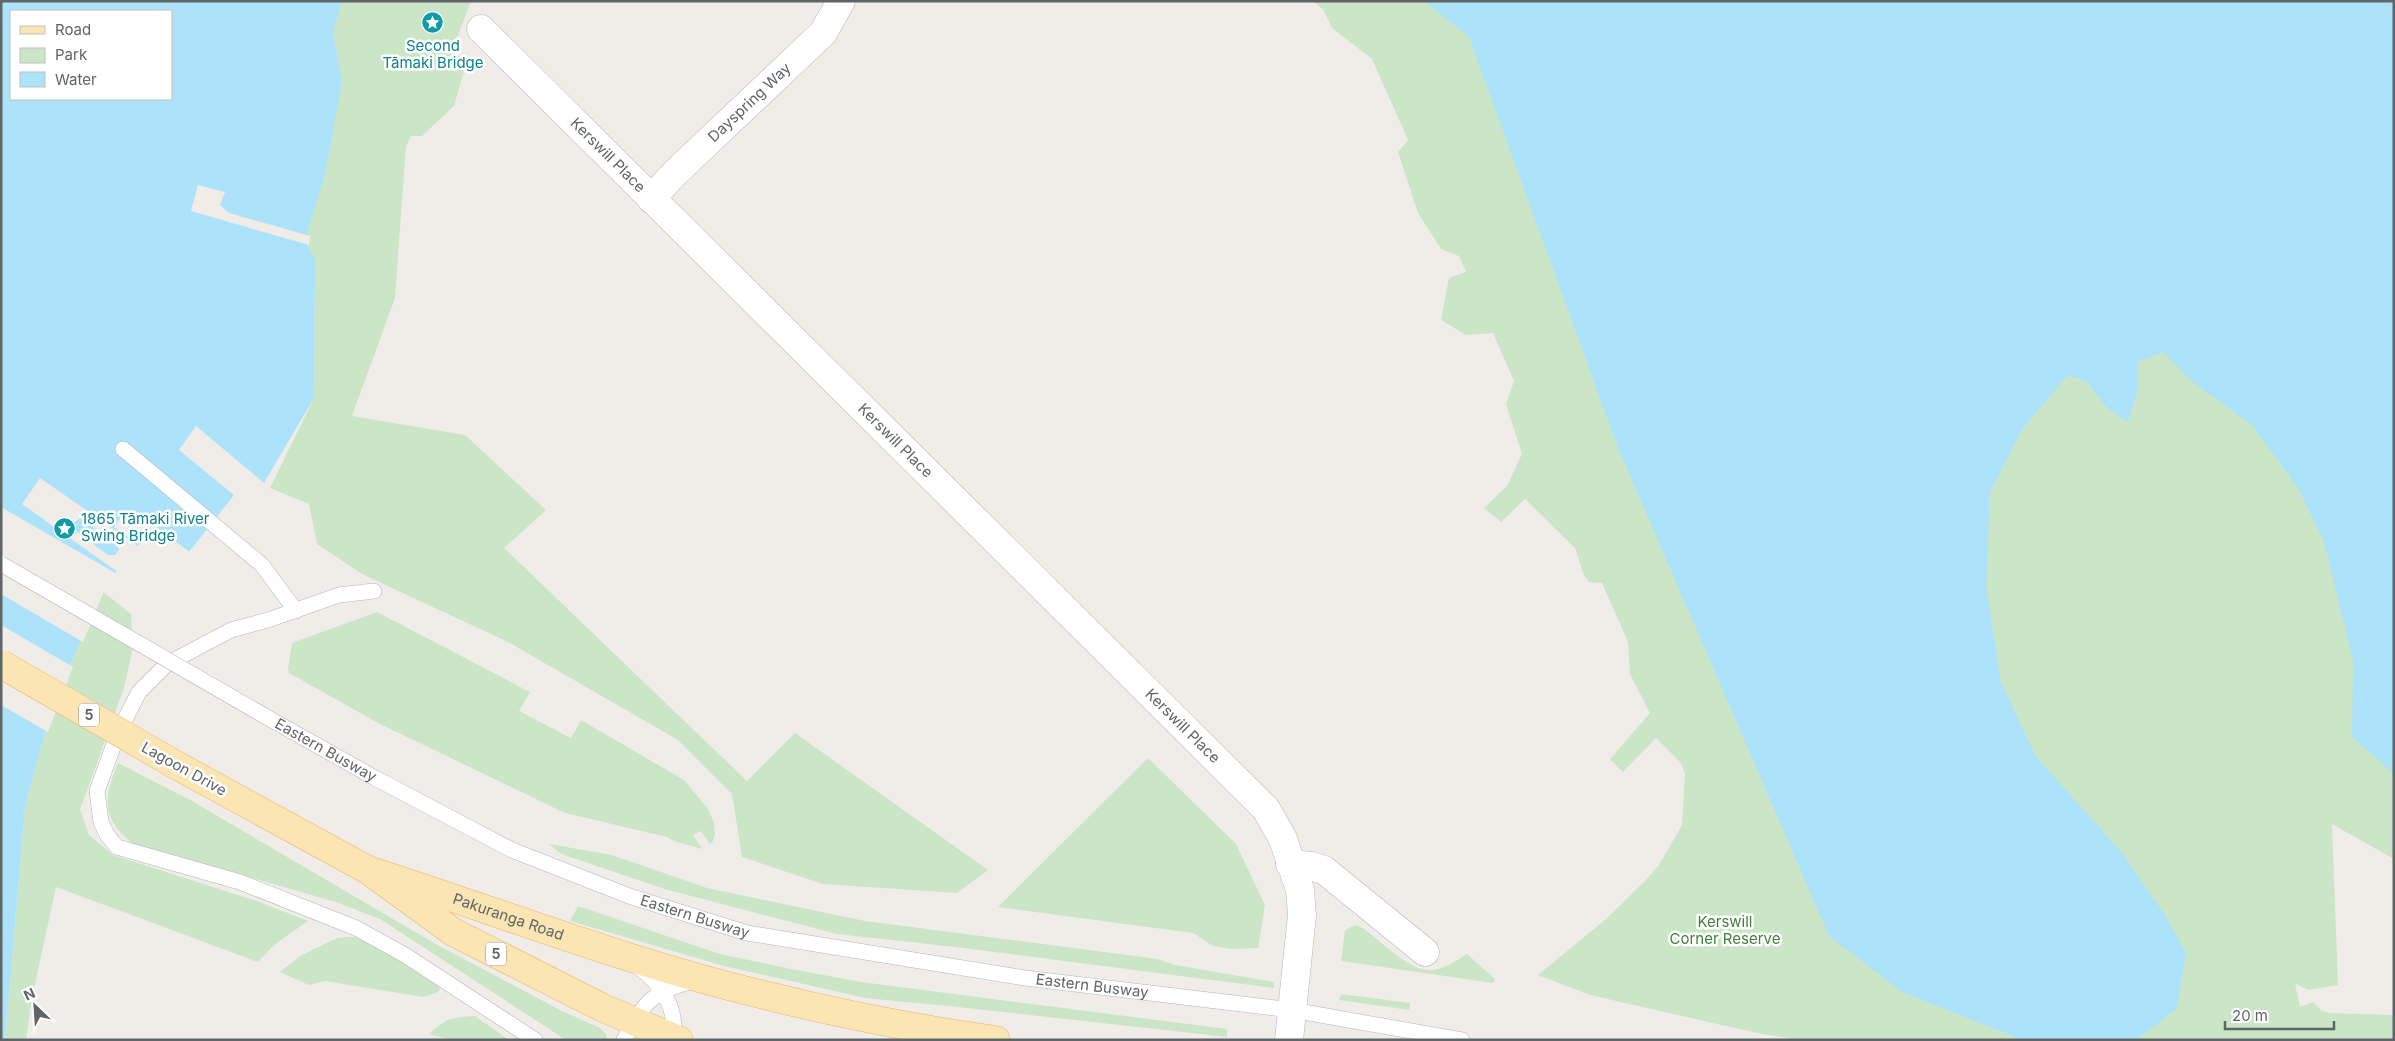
<svg xmlns="http://www.w3.org/2000/svg" width="2395" height="1041" font-family="Inter,sans-serif">
	<style>
		.green { fill: #cae6c6 }
		.water { fill: #ade3fa; fill-rule: evenodd }
		.pier { fill: #f0ede8; fill-rule: evenodd }
		.lines { fill: none; stroke-linecap: round; stroke-linejoin: round }
		.lane-casing { stroke: #b3b6b9; stroke-width: 16 }
		.street-casing { stroke: #b3b6b9; stroke-width: 29 }
		.primary-casing { stroke: #eab367; stroke-width: 29 }
		.lane { stroke: #fff; stroke-width: 15 }
		.street { stroke: #fff; stroke-width: 28 }
		.primary { stroke: #fbe5b2; stroke-width: 28 }
		.lane-bridge-casing { stroke: #b3b6b9; stroke-width: 16; stroke-linecap: butt }
		.primary-bridge-casing { stroke: #eab367; stroke-width: 29; stroke-linecap: butt }
		.lane-bridge { stroke: #fff; stroke-width: 15 }
		.primary-bridge { stroke: #fbe5b2; stroke-width: 28 }
		.labels { text-anchor: middle; stroke-width: 5; stroke-linejoin: round; paint-order: stroke }
		.shield { fill: #fff; stroke: #8f9295; stroke-width: 1 }
		.shield-label { font-size: 14px; font-weight: bold; fill: #5f6467 }
		.culture-label { font-size: 15px; fill: #0d838f; stroke: #fff }
		.street-label { font-size: 15px; fill: #5f6467; stroke: #fff }
		.park-label { font-size: 15px; fill: #40823a; stroke: #fff }
	</style>
	<rect width="100%" height="100%" fill="#f0ede8"/>
	<!-- green -->
	<path class="green" d="M311 1H471L450 57 464 71 454 106 422 136H411L406 146 395 298 352 416 465 435 546 510 504 548 747 781 795 733 988 870 957 893 823 884 742 857 732 794 678 740 508 642 362 574 317 544 309 504 270 488 314 398 315 259 307 246Z
		M1312 1H2394V859L2332 824 2338 985 2308 990 2295 983 2300 1007 2313 1002 2321 1010 2329 1013 2394 1015V1040H1801L1761 1034 1590 995 1538 975 1606 919 1645 881 1659 865 1682 825 1685 773 1680 762 1656 738 1623 772 1610 759 1650 713 1630 674 1628 642 1602 583 1589 582 1584 575 1575 548 1525 499 1501 522 1484 508 1507 486 1522 454 1506 404 1514 381 1493 333 1466 335 1441 320 1449 278 1466 272 1459 256 1441 249 1418 213 1398 152 1408 140 1372 59 1332 28 1323 9Z
		M101 590 131 614 133 648 124 688 80 810 89 835 113 855 257 901 308 921 274 945 258 962 56 887 32 998 26 1040H5L25 807 48 721Z
		M377 612 530 692 519 711 571 738 581 720 684 780 708 809 714 823 715 835 712 843 710 844 701 831 693 835 702 849 674 841 667 837 565 813 380 724 289 673 288 669 292 643Z
		M1148 758 1236 844 1265 905 1258 948 1231 949 1213 946 1193 933 998 907Z
		M118 763 192 801 434 943 560 1010 600 1028 607 1035 606 1040H566L380 919 336 902 133 844C101 818 103 799 118 763Z
		M549 844 612 855 707 888 865 921 1158 959 1175 965 1274 982V988L955 947 837 934 668 890 561 854Z
		M578 906 720 954 791 969 861 982 1227 1029V1037L958 1007 865 998 724 966 570 921Z
		M1355 925 1363 928C1379 940 1408 969 1428 970 1441 971 1457 961 1467 954L1495 979 1493 983 1341 961 1345 930Z
		M362 936 437 983 440 989 436 993 423 997 325 981 309 985 280 972 300 956 337 938Z
		M1341 994 1410 1003 1409 1010 1339 1000Z
		M475 1016 509 1040H453L429 1034C446 1018 453 1017 475 1016Z"/>
	<!-- water -->
	<path class="water" d="M1 1H342L333 32 342 82 325 174 308 230 307 246 315 259 314 398 264 483 196 426 179 450 234 495 189 552 159 530 142 541 101 590 48 721 25 807 5 1040H1ZM11 11H171V99H11Z
		M1424 1H2394V774L2352 737 2353 661 2324 542 2298 488 2252 425 2191 381 2163 352 2138 362V390L2128 422 2106 407 2087 382 2068 375 2023 428 1990 492 1986 586 2001 682 2035 755 2122 853 2165 915 2186 953 2177 1008 2137 1040H2022L1902 992 1829 936 1618 448 1469 37Z"/>
	<!-- pier -->
	<path class="pier" d="M198 185 225 192 220 205 229 213 310 236 309 245 191 211Z
		M40 478 139 547 119 573 22 504ZM80 518 117 544 119 550 115 555H108L74 530 72 524Z
		M1 507 117 574 104 591 83 642 1 594Z
		M125 511 153 525 191 553 188 554 159 533 146 541 140 537 136 543 114 527Z
		M1 625 73 667 48 732 1 705Z"/>
	<g class="lines">
		<defs>
			<g id="lane">
				<path d="M123 449 262 565 296 611"/>
				<path d="M374 591 339 595 268 620 231 630 167 664 139 692 118 733 97 791 101 822 107 835 117 847 240 882 356 928 405 955 535 1040"/>
				<path id="s1" d="M263 715 375 778 512 850 629 896 747 933 1025 978 1292 1010 1462 1040"/>
				<path d="M638 967C660 982 681 1012 671 1040"/>
				<path d="M624 1040C643 1003 653 990 695 981"/>
			</g>
			<g id="street">
				<path id="s2" d="M481 29 1266 809 1283 839 1300 890 1302 915 1289 1040"/>
				<path id="s3" d="M651 199 674 174 823 33 841 1"/>
				<path d="M1290 864 1311 866 1324 870 1425 952"/>
			</g>
			<g id="primary">
				<path d="M176 765 368 870 453 932 603 1008 679 1040"/>
				<path id="s4" d="M368 870C497 911 624 961 756 993 835 1013 915 1029 996 1040"/>
			</g>
		</defs>
		<!-- lane casing -->
		<use href="#lane" class="lane-casing"/>
		<!-- street casing -->
		<use href="#street" class="street-casing"/>
		<!-- primary casing -->
		<use href="#primary" class="primary-casing"/>
		<!-- lane -->
		<use href="#lane" class="lane"/>
		<!-- street -->
		<use href="#street" class="street"/>
		<!-- primary -->
		<use href="#primary" class="primary"/>
		<defs>
			<path id="lane-bridge" d="M1 564 263 715"/>
			<path id="primary-bridge" d="M1 664 176 765"/>
		</defs>
		<!-- lane-bridge casing -->
		<use href="#lane-bridge" class="lane-bridge-casing"/>
		<!-- primary-bridge casing -->
		<use href="#primary-bridge" class="primary-bridge-casing"/>
		<!-- lane-bridge -->
		<use href="#lane-bridge" class="lane-bridge"/>
		<!-- primary-bridge -->
		<use href="#primary-bridge" class="primary-bridge"/>
	</g>
	<!-- icons -->
	<defs>
		<symbol id="sight-disc" viewBox="-11 -11 22 22"><circle r="9.5" fill="#0f9aa8" stroke="#fff"/><path d="M0-6L1.8-2.2L6-1.7L2.9 1.2L3.7 5.4L0 3.3L-3.7 5.4L-2.9 1.2L-6-1.7L-1.8-2.2Z" fill="#fff"/></symbol>
	</defs>
	<g fill-rule="evenodd">
		<use href="#sight-disc" x="420" y="10" width="25" height="25"/>
		<use href="#sight-disc" x="52" y="516" width="25" height="25"/>
	</g>
	<g class="labels">
		<!-- shield labels -->
		<g class="shield">
			<rect x="79" y="703.5" width="20" height="23" rx="4"/>
			<rect x="486" y="942.5" width="20" height="23" rx="4"/>
		</g>
		<g class="shield-label">
			<text x="89" y="720">5</text>
			<text x="496" y="959">5</text>
		</g>
		<!-- culture labels -->
		<g class="culture-label">
			<text x="433" y="51">Second<tspan x="433" dy="17">Tāmaki Bridge</tspan></text>
			<text x="81" y="524" text-anchor="start">1865 Tāmaki River<tspan x="81" dy="17">Swing Bridge</tspan></text>
		</g>
		<!-- street labels -->
		<g class="street-label">
			<text dy="5" stroke="none"><textPath href="#s3" startOffset="138">Dayspring Way</textPath></text>
			<text dy="5" stroke="none"><textPath href="#s2" startOffset="179">Kerswill Place</textPath></text>
			<text dy="5" stroke="none"><textPath href="#s2" startOffset="584">Kerswill Place</textPath></text>
			<text dy="5" stroke="none"><textPath href="#s2" startOffset="989">Kerswill Place</textPath></text>
			<text dy="5" stroke="none"><textPath href="#s1" startOffset="72">Eastern Busway</textPath></text>
			<text transform="translate(184 769) rotate(29)" y="5">Lagoon Drive</text>
			<text dy="5" stroke="none"><textPath href="#s4" startOffset="148">Pakuranga Road</textPath></text>
			<text dy="5" stroke="none"><textPath href="#s1" startOffset="478">Eastern Busway</textPath></text>
			<text dy="5" stroke="none"><textPath href="#s1" startOffset="882">Eastern Busway</textPath></text>
		</g>
		<!-- park labels -->
		<g class="park-label">
			<text x="1725" y="927">Kerswill<tspan x="1725" dy="17">Corner Reserve</tspan></text>
		</g>
	</g>
	<!-- border -->
	<rect width="2395" height="1041" fill="none" stroke="#5f6467" stroke-width="5"/>
	<!-- legend -->
	<rect x="10" y="10" width="162" height="90" fill="#ffffff" stroke="#bfc1c2"/>
	<rect x="20" y="26" width="25" height="8" fill="#fbe5b2" stroke="#bfc1c2"/>
	<text x="55" y="35" font-size="15" fill="#5f6467">Road</text>
	<rect x="20" y="48" width="25" height="15" fill="#cae6c6" stroke="#bfc1c2"/>
	<text x="55" y="60" font-size="15" fill="#5f6467">Park</text>
	<rect x="20" y="72" width="25" height="15" fill="#ade3fa" stroke="#bfc1c2"/>
	<text x="55" y="85" font-size="15" fill="#5f6467">Water</text>
	<!-- north arrow -->
	<g transform="translate(35 1006) rotate(335)" stroke="#ffffff" stroke-width="4" paint-order="stroke">
	<path d="M0-4L9 19L0 12L-9 19Z" fill="#5f6467"/>
	<text y="-8" font-size="14" font-weight="bold" text-anchor="middle" fill="#5f6467">N</text>
	</g>
	<!-- scale -->
	<path d="M2225 1021v8h109v-8" fill="none" stroke="#5f6467" stroke-width="2.5"/>
	<text x="2232" y="1021" font-size="15" fill="#5f6467" stroke="#ffffff" stroke-width="4" paint-order="stroke">20 m</text>
</svg>
